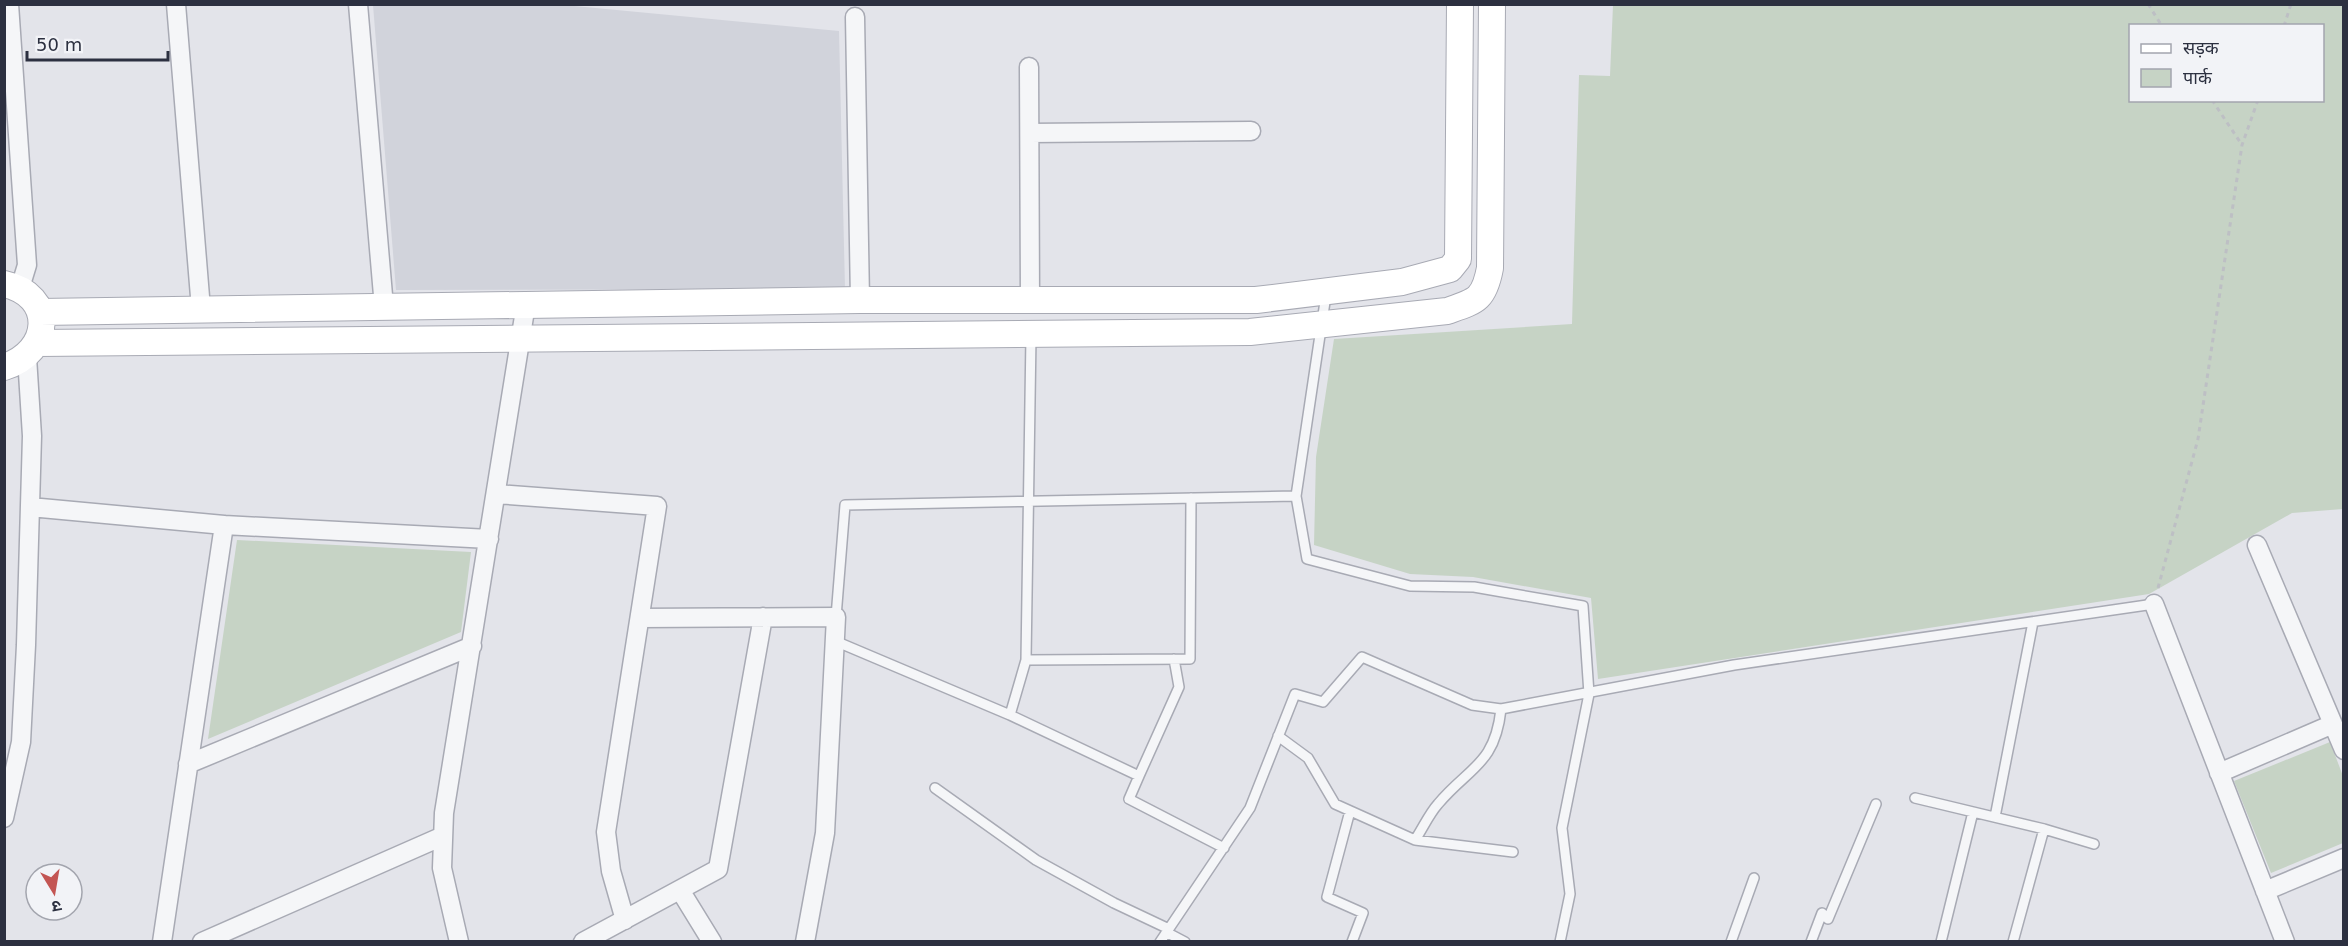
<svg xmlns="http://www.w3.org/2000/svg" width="2348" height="946" font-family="'DejaVu Sans','Noto Sans Devanagari',sans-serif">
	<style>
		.built { fill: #d1d3db }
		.green { fill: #c6d3c5; fill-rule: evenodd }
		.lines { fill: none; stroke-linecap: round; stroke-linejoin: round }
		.lane-casing { stroke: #a8aab4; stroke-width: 12 }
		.street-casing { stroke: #a8aab4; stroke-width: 21 }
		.secondary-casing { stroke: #a8aab4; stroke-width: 28 }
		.path { stroke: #bdbfc4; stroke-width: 3; stroke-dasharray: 4.5 4.5; stroke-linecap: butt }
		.lane { stroke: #f5f6f8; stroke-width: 9 }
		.street { stroke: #f5f6f8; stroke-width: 18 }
		.secondary { stroke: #fff; stroke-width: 26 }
	</style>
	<rect width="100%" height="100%" fill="#e3e4ea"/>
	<!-- built -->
	<path class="built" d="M373 5H564L839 31 845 289 396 290Z"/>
	<!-- green -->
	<path class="green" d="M1613 5H2343V509L2292 513 2149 594 1598 679 1591 598 1473 577 1410 574 1314 545 1316 457 1334 339 1572 324 1579 75 1610 76ZM2130 26H2322V100H2130Z
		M237 540 471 552 461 632 208 739Z
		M2330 742 2343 776V843L2271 873 2234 781Z"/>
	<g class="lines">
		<defs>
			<path id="lane" d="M1326 295 1296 496 1307 559 1410 586 1474 587 1583 606 1589 694 1562 828 1570 894 1560 942
				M836 617 845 505 1296 496
				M835 641 1010 715 1139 776 1129 799 1224 848
				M1026 660 1190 659 1191 498
				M1010 715 1026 660 1031 336
				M1278 736 1308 758 1335 804 1415 840 1513 852
				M1139 776 1179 687 1174 659
				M935 788 1036 860 1114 903 1169 929
				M1915 798 2044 829 2094 844
				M1350 811 1327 897 1363 913 1352 942
				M1995 817 2033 622
				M1415 840C1423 828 1429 814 1438 804 1469 767 1495 765 1501 709
				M1166 932 1185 942
				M1160 942 1250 808 1295 694 1323 702 1362 657 1472 705 1501 709 1734 665 2154 604
				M1731 942 1754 878
				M1811 942 1822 913 1828 919 1876 804
				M1941 942 1973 812
				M2013 942 2044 829"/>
			<path id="street" d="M9 4 27 265 20 288
				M176 4 201 309
				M358 4 384 307
				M855 17 860 300
				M1029 67 1030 300
				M1030 133 1251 131
				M496 494 657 506 606 832 611 871 625 920
				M30 507 224 525 489 539
				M2257 545 2344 750
				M2154 604 2285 942
				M640 618 836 617 825 833 805 942
				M188 764 472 646
				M2219 773 2333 724
				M4 818 21 742 26 645 32 436 27 357
				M680 890 712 942
				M2265 891 2344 858
				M162 942 224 525
				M202 942 443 836
				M459 942 442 868 444 813 526 304
				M583 942 718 869 763 617"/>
			<path id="secondary" d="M4 284C56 295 52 352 4 367
				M40 312 860 300H1256L1402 282 1450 269 1458 259 1460 4
				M38 343 1250 332 1447 311C1476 301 1484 300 1490 268L1492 4"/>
		</defs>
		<!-- lane casing -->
		<use href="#lane" class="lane-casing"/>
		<!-- street casing -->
		<use href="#street" class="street-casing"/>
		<!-- secondary casing -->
		<use href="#secondary" class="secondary-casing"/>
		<!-- path -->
		<path class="path" d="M2148 4 2162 26
			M2284 26 2291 4
			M2212 100 2242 145
			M2158 588 2198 439 2242 145 2258 100"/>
		<!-- lane -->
		<use href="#lane" class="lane"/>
		<!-- street -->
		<use href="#street" class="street"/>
		<!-- secondary -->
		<use href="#secondary" class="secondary"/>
	</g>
	<!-- border -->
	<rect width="2348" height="946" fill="none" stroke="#2c3040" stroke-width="12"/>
	<!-- legend -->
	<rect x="2129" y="24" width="195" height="78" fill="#f2f3f7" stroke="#a3a5ae" stroke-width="1.5"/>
	<rect x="2141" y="44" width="30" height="9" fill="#ffffff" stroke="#a3a5ae" stroke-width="1.5"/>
	<text x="2183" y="54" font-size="18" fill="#2c3040">सड़क</text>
	<rect x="2141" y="69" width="30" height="18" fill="#c6d3c5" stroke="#a3a5ae" stroke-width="1.5"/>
	<text x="2183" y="84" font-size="18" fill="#2c3040">पार्क</text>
	<!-- north arrow -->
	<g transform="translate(54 892) rotate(169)"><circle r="28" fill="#f2f3f7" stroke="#a3a5ae" stroke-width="1.5"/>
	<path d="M0-4.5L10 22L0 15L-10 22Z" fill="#c35553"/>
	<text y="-9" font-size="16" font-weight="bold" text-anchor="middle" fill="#2c3040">उ</text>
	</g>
	<!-- scale -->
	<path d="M27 51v9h141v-9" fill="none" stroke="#2c3040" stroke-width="3"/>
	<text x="36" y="51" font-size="18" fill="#2c3040" stroke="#f2f3f7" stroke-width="4.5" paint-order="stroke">50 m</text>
</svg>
